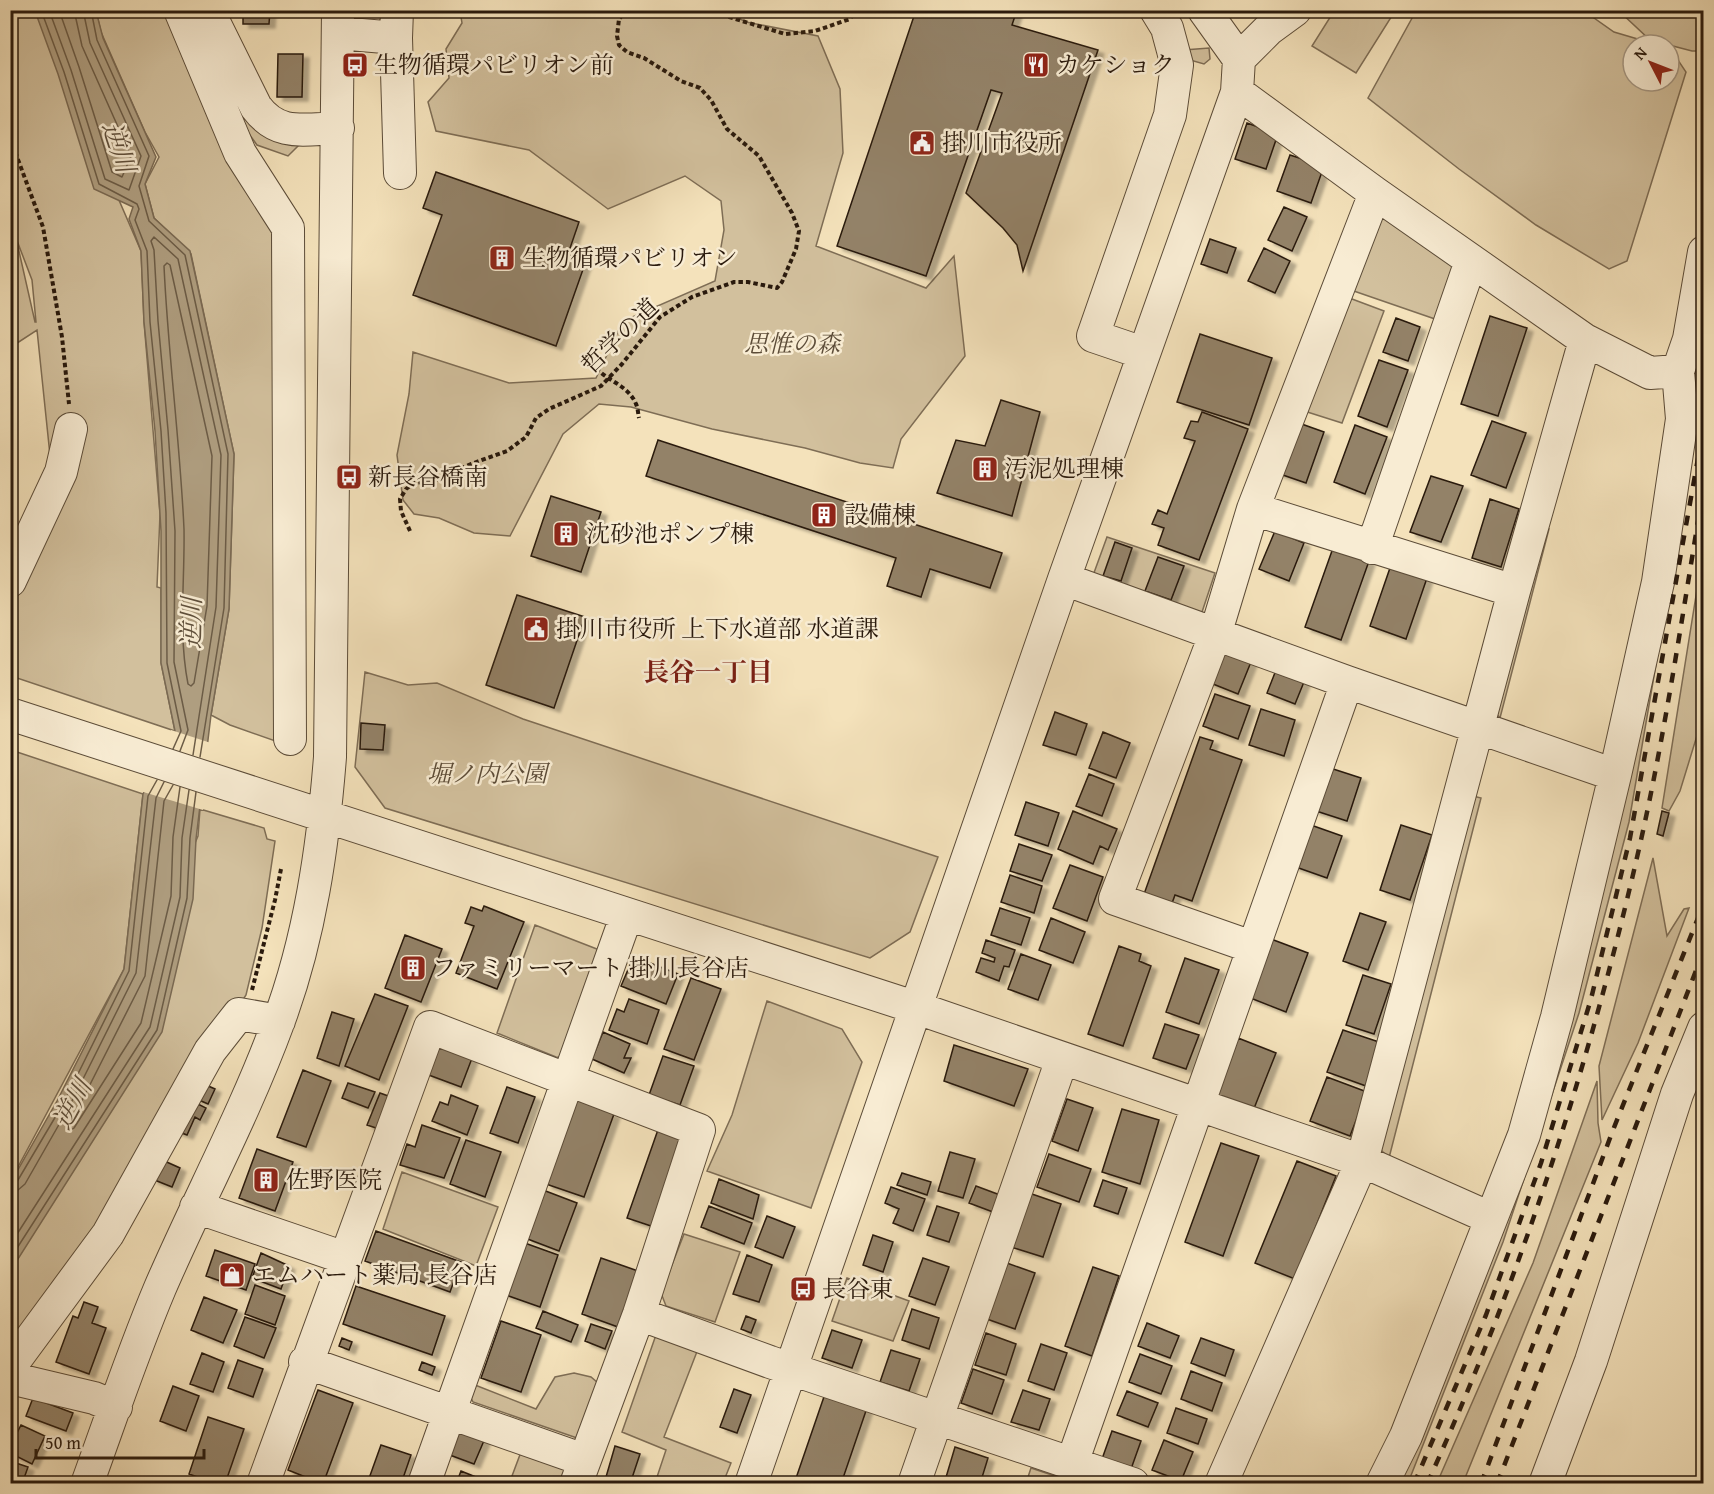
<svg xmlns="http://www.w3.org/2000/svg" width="1714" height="1494" font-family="'Gentium Book Plus','Noto Serif JP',serif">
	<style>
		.green { fill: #d2c09d; stroke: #7e6d55; stroke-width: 1.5; fill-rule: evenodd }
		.water { fill: #af9e80; stroke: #7a6952; stroke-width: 1.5 }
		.pier { fill: #f4e2bb }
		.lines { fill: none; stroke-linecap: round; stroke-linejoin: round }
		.shore { stroke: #6c5c46; stroke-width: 1.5 }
		.building { fill: #938267; stroke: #2a1a0d; stroke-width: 1.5; filter: url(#shadow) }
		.minor-casing { stroke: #5c4c38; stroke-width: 34 }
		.path { stroke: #2a1a0d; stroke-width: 4; stroke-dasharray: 4.5 3; stroke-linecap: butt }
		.minor { stroke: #f8ecd3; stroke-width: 32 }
		.rail { stroke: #2a1a0d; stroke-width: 4.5; stroke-dasharray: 10 10; stroke-linecap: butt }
		.labels { text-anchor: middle; stroke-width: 5; stroke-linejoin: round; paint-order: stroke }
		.poi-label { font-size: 24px; fill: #2a1a0d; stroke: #f8ecd3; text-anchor: start }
		.street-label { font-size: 24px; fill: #2a1a0d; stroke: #f8ecd3 }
		.park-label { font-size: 24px; font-style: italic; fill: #5c4c38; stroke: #f8ecd3 }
		.water-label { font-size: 26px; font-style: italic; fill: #5f4f3b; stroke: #f8ecd3 }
		.neighbourhood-label { font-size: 26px; font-weight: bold; fill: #7a1f14; stroke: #f8ecd3 }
	</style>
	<defs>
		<filter id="shadow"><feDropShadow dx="6" dy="4" stdDeviation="1.5" flood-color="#0004"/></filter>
	</defs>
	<rect width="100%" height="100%" fill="#f4e2bb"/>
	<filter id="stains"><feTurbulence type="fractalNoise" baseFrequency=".00333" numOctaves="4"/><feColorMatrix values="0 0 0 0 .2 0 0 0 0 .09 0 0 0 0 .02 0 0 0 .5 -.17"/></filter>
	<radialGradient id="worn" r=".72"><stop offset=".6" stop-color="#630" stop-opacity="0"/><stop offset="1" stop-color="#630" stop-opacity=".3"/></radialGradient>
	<!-- green -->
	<path class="green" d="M11 11H37L141 251 144 322 160 514 157 587 161 588V663L175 731 11 676V561L51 465 37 330 11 347ZM16 238 32 280 36 322H35Z
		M96 11H182L272 227 281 743 230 725 211 715 229 609 234 454 191 254 154 218 145 184 159 157 145 132 101 32Z
		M201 11 242 97 303 137 298 146 288 156 257 145 236 116Z
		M460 11H725L746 22 818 36 840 89 843 153 816 246 926 288 954 256 965 356 901 439 893 468 860 463 805 448 712 429 631 407 599 404 563 434 510 536 474 533 439 518 414 514 403 500 397 455 409 394 413 352 509 383 596 378 623 321 715 281 724 230 721 201 685 176 608 209 529 150 436 131 428 102 449 78 446 49 462 23Z
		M1334 11H1395L1356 73 1312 46Z
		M1416 11H1584L1614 32 1658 45H1633V81H1669L1670 48 1686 72 1627 261 1609 269 1536 225 1459 169 1368 98Z
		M1619 11H1703V51H1692L1650 40Z
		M1209 48 1210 59 1204 64 1183 58 1184 50Z
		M1381 207 1460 266 1435 319 1348 289Z
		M1344 296 1384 311 1342 423 1301 410Z
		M1703 331V390L1629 822 1579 1013 1503 1242 1408 1483 1392 1484 1504 1215 1683 435Z
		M1541 528 1549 529 1500 718 1495 712Z
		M1107 537 1215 573 1201 615 1091 581Z
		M1703 552V716L1680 791 1669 811 1662 808Z
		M365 672 408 685 437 683 523 719 938 857 910 932 870 958 385 808 355 767Z
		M11 750 143 794 124 969 11 1180Z
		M1473 796 1481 798 1389 1158 1381 1150Z
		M200 809 264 828 267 839 275 841 262 928 246 995 11 1357V1270L198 836Z
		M1653 858 1667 936 1684 909 1689 908 1638 1043 1602 1120 1599 1066Z
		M535 925 602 951 565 1058 556 1057 497 1033Z
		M767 1001 842 1029 862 1062 811 1208 707 1171 732 1115Z
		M1597 1081 1598 1123 1601 1142 1463 1483H1437L1533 1263Z
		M402 1172 498 1207 476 1266 383 1229Z
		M684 1234 740 1252 715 1322 666 1306 661 1293Z
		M847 1278 909 1301 893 1341 832 1321Z
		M657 1332 698 1349 664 1437 731 1463 723 1483H655L666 1450 622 1432Z
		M574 1373 591 1377 598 1383 577 1438 473 1402 470 1396 475 1385 536 1409 555 1377Z
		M521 1452 567 1464V1483L509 1484Z
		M1031 1468 1076 1483H1026Z"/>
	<!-- water -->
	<path class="water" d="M35 11H96L103 38 156 157 145 184 154 218 190 251 234 454 229 609 211 715 196 839 193 899 162 1032 11 1270V1182L57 1101 124 969 143 794 175 731 161 663V531L155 431 144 322 141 251 129 219 133 207 94 189 58 74Z"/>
	<!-- pier -->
	<path class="pier" d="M171 730 211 743 203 810 140 791Z"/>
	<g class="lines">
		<!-- shore -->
		<path class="shore" d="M41 10 64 72 99 184 137 204 139 209 135 220 147 251 150 322 161 431 166 513 167 663 181 731 173 749
			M49 10 71 70 105 179 129 190 141 156 90 43 83 10
			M59 10 79 67 112 172 122 177 131 156 82 46 74 10
			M91 10 97 40 149 156 139 186 149 221 185 255 228 454 224 608 200 757
			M167 263 170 265 212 456 207 606 194 683 191 686 188 684C178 633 185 580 184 529 180 441 168 354 164 266Z
			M180 751 188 730 174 662 175 531 168 430 158 321 154 250 151 241 154 237 178 259 221 455 216 607 193 755
			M173 785 164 801 145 976 69 1126 71 1130 74 1128 141 1023 171 896 173 837 180 787
			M10 1184 18 1180 63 1104 129 971 148 796 157 780
			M10 1191 18 1190 25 1184 69 1107 136 973 156 798 164 782
			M10 1245 150 1027 180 897 182 838 189 790
			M10 1259 157 1030 187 898 190 838 196 792"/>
	</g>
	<!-- building -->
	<path class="building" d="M243 10H270L269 24H243Z
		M916 10H1017L1012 25 1098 50 1023 271 1017 245 1003 228 966 193 1002 93 991 90 926 276 837 246Z
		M278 54H303L302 97H277Z
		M1247 123 1278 134 1266 169 1235 159Z
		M1290 155 1324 166 1311 203 1277 191Z
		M436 172 579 222 568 254 586 261 556 346 413 295 442 215 423 208Z
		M1284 207 1307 217 1292 251 1268 240Z
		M1210 239 1236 248 1227 273 1201 264Z
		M1264 248 1290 261 1275 293 1248 281Z
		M1490 316 1527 328 1498 416 1461 404Z
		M1396 318 1420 327 1408 361 1383 352Z
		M1200 334 1272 358 1249 425 1177 402Z
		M1379 360 1408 370 1387 427 1358 416Z
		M1001 400 1040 412 1012 516 937 493 956 440 985 446Z
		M1202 412 1248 429 1199 560 1158 545 1164 528 1152 524 1158 510 1167 514 1195 441 1184 438 1191 421 1198 422Z
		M1492 421 1526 433 1506 488 1471 475Z
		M1296 422 1324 432 1306 483 1277 473Z
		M1355 425 1387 437 1365 494 1334 482Z
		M658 440 1002 553 990 588 930 569 921 597 887 586 896 558 646 476Z
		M1431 476 1463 486 1441 542 1410 532Z
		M551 496 601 512 581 572 531 556Z
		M1490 499 1519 509 1501 567 1472 558Z
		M1275 531 1304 543 1289 581 1259 569Z
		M1115 542 1132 548 1121 581 1103 576Z
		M1333 548 1369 561 1341 640 1305 627Z
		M1158 557 1184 566 1171 600 1145 591Z
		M1391 565 1427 578 1406 639 1370 626Z
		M517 595 585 617 554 708 486 685Z
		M1223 645 1253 657 1238 694 1208 682Z
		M1278 665 1306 677 1295 704 1267 693Z
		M1215 694 1250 706 1238 739 1203 726Z
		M1261 709 1295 720 1284 756 1249 745Z
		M1055 712 1087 724 1076 755 1043 745Z
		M361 723 385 725 383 750 360 749Z
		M1103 732 1130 743 1116 778 1089 768Z
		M1200 737 1213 741 1210 749 1242 760 1192 901 1175 895 1171 906 1143 897Z
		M1327 767 1361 778 1347 821 1313 810Z
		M1089 774 1114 784 1102 816 1076 806Z
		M1026 802 1059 813 1048 846 1015 835Z
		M1073 811 1117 829 1108 850 1100 846 1093 864 1058 849Z
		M1662 811 1669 813 1663 836 1657 834Z
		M1308 824 1342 836 1327 878 1293 866Z
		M1401 825 1432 835 1410 900 1380 890Z
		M1019 844 1052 855 1042 881 1010 871Z
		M1070 865 1103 877 1087 921 1053 908Z
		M1010 875 1042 886 1034 913 1001 902Z
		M484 906 524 922 497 989 456 973 474 926 465 923 471 907 482 911Z
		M1000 908 1030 918 1021 945 991 935Z
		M1360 913 1386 922 1368 970 1343 961Z
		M1051 918 1085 932 1073 963 1039 950Z
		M405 935 442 949 421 1002 385 988Z
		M1271 939 1308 953 1286 1012 1248 997Z
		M986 940 1015 950 1009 967 1004 966 999 981 976 972 981 958 994 962 995 958 982 953Z
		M1119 946 1141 954 1139 961 1151 966 1123 1046 1088 1034Z
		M1021 954 1051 965 1038 1000 1008 989Z
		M1185 958 1219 970 1199 1024 1166 1012Z
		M645 961 678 974 666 1004 621 986 630 965 642 969Z
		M1363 975 1391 984 1374 1034 1346 1025Z
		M691 978 721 989 694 1060 664 1049Z
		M375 994 408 1006 379 1080 345 1066Z
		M629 999 659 1010 647 1044 609 1030 617 1009 624 1012Z
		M332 1012 354 1019 339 1066 317 1058Z
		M1165 1024 1199 1035 1186 1069 1153 1058Z
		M1343 1030 1382 1043 1366 1086 1327 1072Z
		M603 1032 630 1044 624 1058H631L624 1073 592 1059Z
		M1238 1038 1276 1053 1253 1111 1216 1096Z
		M440 1040 474 1053 461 1087 426 1074Z
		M954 1045 1028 1069 1014 1106 944 1081Z
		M663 1056 694 1066 680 1105 649 1095Z
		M303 1070 331 1081 306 1147 277 1137Z
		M1327 1077 1367 1092 1350 1136 1310 1121Z
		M199 1082 215 1089 208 1104 192 1097Z
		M348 1083 375 1092 368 1108 342 1098Z
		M507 1087 535 1097 518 1143 490 1133Z
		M380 1093 391 1097 379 1129 367 1125Z
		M451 1095 478 1106 467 1135 432 1121 440 1102 448 1105Z
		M188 1099 206 1108 200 1120 195 1117 187 1135 174 1130Z
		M1067 1099 1093 1108 1078 1151 1052 1141Z
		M577 1100 614 1114 584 1197 546 1184Z
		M1122 1109 1159 1120 1140 1184 1102 1172Z
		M660 1124 689 1134 657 1228 627 1218Z
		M422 1125 460 1138 444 1178 400 1165 407 1144 415 1147Z
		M466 1140 501 1152 485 1197 450 1184Z
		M1221 1143 1259 1156 1223 1256 1185 1242Z
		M257 1149 293 1162 275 1211 239 1198Z
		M950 1152 975 1159 963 1198 938 1191Z
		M1049 1154 1091 1169 1079 1202 1037 1187Z
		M160 1159 180 1168 172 1187 152 1179Z
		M1297 1161 1336 1176 1295 1279 1255 1263Z
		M902 1173 931 1182 927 1195 897 1185Z
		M719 1179 759 1195 753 1219 711 1203Z
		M1103 1180 1127 1188 1118 1214 1094 1206Z
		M976 1186 1000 1195 993 1212 969 1203Z
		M891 1187 925 1199 913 1231 893 1223 899 1209 885 1203Z
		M543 1190 577 1203 559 1251 525 1238Z
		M1029 1193 1061 1204 1043 1257 1011 1247Z
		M709 1206 752 1223 744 1244 701 1227Z
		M937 1206 959 1213 949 1242 927 1235Z
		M767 1216 795 1227 783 1258 755 1247Z
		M376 1231 461 1262 450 1292 365 1261Z
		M873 1235 893 1242 883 1272 863 1265Z
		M522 1242 558 1255 540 1307 503 1294Z
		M215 1250 255 1264 246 1290 206 1276Z
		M261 1253 289 1266 281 1289 252 1278Z
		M747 1255 772 1265 759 1302 733 1294Z
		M601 1258 638 1271 618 1327 582 1314Z
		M923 1258 949 1267 935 1305 909 1296Z
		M1004 1262 1035 1273 1015 1329 984 1318Z
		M1093 1267 1119 1276 1092 1356 1065 1346Z
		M255 1285 285 1296 275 1325 245 1314Z
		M356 1286 445 1316 432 1355 343 1324Z
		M204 1297 237 1310 223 1343 191 1330Z
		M84 1302 98 1307 92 1323 106 1328 89 1374 56 1362 73 1316 78 1318Z
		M912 1309 939 1318 929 1349 902 1340Z
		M543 1311 578 1325 571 1342 536 1328Z
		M746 1316 756 1320 751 1333 741 1329Z
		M245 1317 276 1328 264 1358 234 1346Z
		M501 1321 541 1335 521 1392 481 1378Z
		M1147 1323 1179 1336 1170 1358 1138 1346Z
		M591 1324 612 1331 605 1349 585 1341Z
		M832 1330 862 1340 852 1368 822 1358Z
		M986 1333 1016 1344 1006 1375 975 1365Z
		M342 1338 352 1342 349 1350 339 1346Z
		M1201 1338 1234 1350 1225 1376 1191 1363Z
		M1041 1344 1067 1353 1054 1390 1028 1381Z
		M891 1350 920 1359 909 1391 880 1382Z
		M202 1353 224 1362 213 1392 190 1384Z
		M1140 1354 1172 1366 1161 1394 1129 1382Z
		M238 1360 263 1369 253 1397 228 1388Z
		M422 1362 435 1367 432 1375 419 1370Z
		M973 1369 1004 1380 992 1414 961 1403Z
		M1191 1371 1222 1383 1212 1411 1181 1399Z
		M173 1386 199 1396 186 1431 160 1421Z
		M827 1388 869 1402 841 1484H794Z
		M734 1389 751 1395 737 1433 720 1427Z
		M318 1390 353 1403 323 1484 288 1470Z
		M1023 1390 1050 1399 1039 1430 1011 1422Z
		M1127 1391 1158 1403 1148 1427 1117 1415Z
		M33 1398 73 1413 66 1431 26 1416Z
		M1176 1408 1207 1419 1198 1444 1167 1433Z
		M208 1417 244 1429 225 1484H217L189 1474Z
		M21 1425 45 1436 32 1464 10 1453V1447Z
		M458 1425 486 1436 474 1464 447 1454Z
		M1112 1431 1141 1441 1131 1469 1102 1459Z
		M1164 1440 1193 1452 1181 1481 1152 1470Z
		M381 1445 411 1455 401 1484H367Z
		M615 1446 640 1454 630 1484 606 1477Z
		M955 1447 988 1458 980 1484H944Z
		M10 1461 28 1467 22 1484H10Z
		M461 1471 488 1482 487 1484H456Z"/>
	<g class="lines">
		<defs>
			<path id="minor" d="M180 10 240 153 288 228 290 739
				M208 10 256 107C278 137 304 129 338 128
				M397 10 396 38 400 173
				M338 33 396 38
				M1239 59 1269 29 1295 10
				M1237 92 1375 193 1585 340 1650 373 1678 371
				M1143 353 1093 336 1170 115 1177 65 1167 28 1156 10
				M1253 509 1514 591
				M1372 548 1471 261
				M1064 579 1347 682 1615 775
				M10 581 61 472 71 429
				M10 714 914 1007 1362 1161 1479 1213 1492 1216
				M1252 947 1115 899 1215 635 1253 509 1375 193
				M196 1207 345 1258
				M639 1314 770 1362 1133 1484
				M305 1362 584 1460
				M10 1367 108 1234 210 1051 239 1014 279 1021
				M10 1378 94 1398 116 1407
				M1072 1463 1347 682
				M87 1484C111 1418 133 1352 160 1288 198 1200 245 1113 278 1023 310 938 323 846 330 757L338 10
				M263 1484 430 1027 699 1130 639 1314 576 1484
				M424 1484 627 914
				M751 1484 1064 579 1237 92 1239 59 1204 10
				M914 1484 1062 1059
				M1221 1484 1362 1161 1514 591 1585 340
				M1382 1484 1406 1436 1524 1135 1557 1017 1615 775 1658 582 1682 419 1678 371 1689 339 1704 252
				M1545 1484 1591 1361 1677 1094 1704 1028"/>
		</defs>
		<!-- minor casing -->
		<use href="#minor" class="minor-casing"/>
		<!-- path -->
		<path class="path" d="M716 10 719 14 785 34 815 31 850 19 855 10
			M10 138 43 227 62 337 69 404
			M589 355C596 380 627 381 636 404 638 408 638 414 639 418
			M410 531 401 511 400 499 406 489 414 483 433 481 471 464 507 451 526 437 536 418 549 409 601 386 622 364 660 317 692 297 734 282H748L777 288 782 282 796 249 799 231 792 213 759 156 727 129 711 100 700 88 681 81 644 58 627 52 619 45 617 36 619 19 627 10
			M252 990 275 900 281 869"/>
		<!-- minor -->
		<use href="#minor" class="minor"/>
		<!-- rail -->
		<path class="rail" d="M1414 1484 1486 1315 1541 1163 1591 999 1630 838 1704 425
			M1427 1484C1521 1278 1591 1061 1641 840 1667 723 1684 604 1704 485
			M1481 1484 1613 1130 1704 903
			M1497 1484 1704 950"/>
	</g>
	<!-- icons -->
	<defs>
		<symbol id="bus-square" viewBox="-11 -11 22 22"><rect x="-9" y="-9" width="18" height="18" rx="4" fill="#8f2418" stroke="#f8ecd3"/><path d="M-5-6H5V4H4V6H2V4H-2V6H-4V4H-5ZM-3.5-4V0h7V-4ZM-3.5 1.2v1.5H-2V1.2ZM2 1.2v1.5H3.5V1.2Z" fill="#fff"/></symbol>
		<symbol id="restaurant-square" viewBox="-11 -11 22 22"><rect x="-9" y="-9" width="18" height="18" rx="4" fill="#8f2418" stroke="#f8ecd3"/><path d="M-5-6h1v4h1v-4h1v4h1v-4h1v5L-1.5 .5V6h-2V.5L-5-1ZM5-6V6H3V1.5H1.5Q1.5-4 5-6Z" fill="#fff"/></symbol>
		<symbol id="civic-square" viewBox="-11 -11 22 22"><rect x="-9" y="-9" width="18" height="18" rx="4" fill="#8f2418" stroke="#f8ecd3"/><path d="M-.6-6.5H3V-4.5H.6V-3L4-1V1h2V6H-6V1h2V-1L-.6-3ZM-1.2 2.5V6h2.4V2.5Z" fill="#fff"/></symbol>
		<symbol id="building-square" viewBox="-11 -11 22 22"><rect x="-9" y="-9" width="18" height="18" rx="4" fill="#8f2418" stroke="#f8ecd3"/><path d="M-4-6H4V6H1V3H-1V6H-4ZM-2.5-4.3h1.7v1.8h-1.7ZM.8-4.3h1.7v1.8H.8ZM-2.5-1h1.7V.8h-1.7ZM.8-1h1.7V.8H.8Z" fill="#fff"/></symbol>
		<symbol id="shop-square" viewBox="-11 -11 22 22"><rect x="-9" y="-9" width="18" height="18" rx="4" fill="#8f2418" stroke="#f8ecd3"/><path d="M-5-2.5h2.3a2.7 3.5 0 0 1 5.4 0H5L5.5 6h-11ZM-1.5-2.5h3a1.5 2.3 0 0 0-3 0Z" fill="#fff"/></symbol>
	</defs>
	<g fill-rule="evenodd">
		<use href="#bus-square" x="340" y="50" width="30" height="30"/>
		<use href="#restaurant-square" x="1021" y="50" width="30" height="30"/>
		<use href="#civic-square" x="907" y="128" width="30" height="30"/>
		<use href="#building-square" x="487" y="243" width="30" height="30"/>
		<use href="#building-square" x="970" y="454" width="30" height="30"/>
		<use href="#bus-square" x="334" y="462" width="30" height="30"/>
		<use href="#building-square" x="809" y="500" width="30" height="30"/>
		<use href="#building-square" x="551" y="519" width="30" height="30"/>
		<use href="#civic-square" x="521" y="614" width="30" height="30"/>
		<use href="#building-square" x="398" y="953" width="30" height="30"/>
		<use href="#building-square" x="251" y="1165" width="30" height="30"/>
		<use href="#shop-square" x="217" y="1260" width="30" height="30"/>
		<use href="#bus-square" x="788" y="1274" width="30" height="30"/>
	</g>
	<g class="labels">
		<!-- poi labels -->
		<g class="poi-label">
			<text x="374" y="73">生物循環パビリオン前</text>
			<text x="1056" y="73">カケショク</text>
			<text x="942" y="151">掛川市役所</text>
			<text x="522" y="266">生物循環パビリオン</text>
			<text x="1004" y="477">汚泥処理棟</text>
			<text x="368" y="485">新長谷橋南</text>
			<text x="844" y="523">設備棟</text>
			<text x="586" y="542">沈砂池ポンプ棟</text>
			<text x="556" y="637">掛川市役所 上下水道部 水道課</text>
			<text x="432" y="976">ファミリーマート 掛川長谷店</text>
			<text x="286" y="1188">佐野医院</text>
			<text x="252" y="1283">エムハート薬局 長谷店</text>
			<text x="822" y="1297">長谷東</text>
		</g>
		<!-- street labels -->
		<g class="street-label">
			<text transform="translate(620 336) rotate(-44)" y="8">哲学の道</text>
		</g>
		<!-- park labels -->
		<g class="park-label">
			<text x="792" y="352">思惟の森</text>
			<text x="487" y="782">堀ノ内公園</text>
		</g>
		<!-- water labels -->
		<g class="water-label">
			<text transform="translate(119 147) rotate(72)" y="9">逆川</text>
			<text transform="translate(191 623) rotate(-89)" y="9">逆川</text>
			<text transform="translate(72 1104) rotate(-61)" y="9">逆川</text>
		</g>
		<!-- neighbourhood labels -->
		<g class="neighbourhood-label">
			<text x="708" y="681">長谷一丁目</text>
		</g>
	</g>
	<!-- margin -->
	<rect width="1714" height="1494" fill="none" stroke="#f4e2bb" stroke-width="36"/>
	<rect x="12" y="12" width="1690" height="1470" fill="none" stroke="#2a1a0d" stroke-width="3"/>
	<rect x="18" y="18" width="1678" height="1458" fill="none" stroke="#2a1a0d" stroke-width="1.5"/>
	<!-- north arrow -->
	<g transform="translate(1651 63) rotate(312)"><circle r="28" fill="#f8ecd3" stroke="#a69884" stroke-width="1.5"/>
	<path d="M0-4.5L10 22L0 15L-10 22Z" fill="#8f2418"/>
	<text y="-9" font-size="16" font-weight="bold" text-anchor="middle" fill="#2a1a0d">N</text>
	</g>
	<!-- scale -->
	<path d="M36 1449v9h168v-9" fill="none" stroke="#2a1a0d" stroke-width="3"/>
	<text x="45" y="1449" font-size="18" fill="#2a1a0d" stroke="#f8ecd3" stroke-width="4.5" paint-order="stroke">50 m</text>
	<rect width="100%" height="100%" filter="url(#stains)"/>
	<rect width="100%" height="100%" fill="url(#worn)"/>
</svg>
